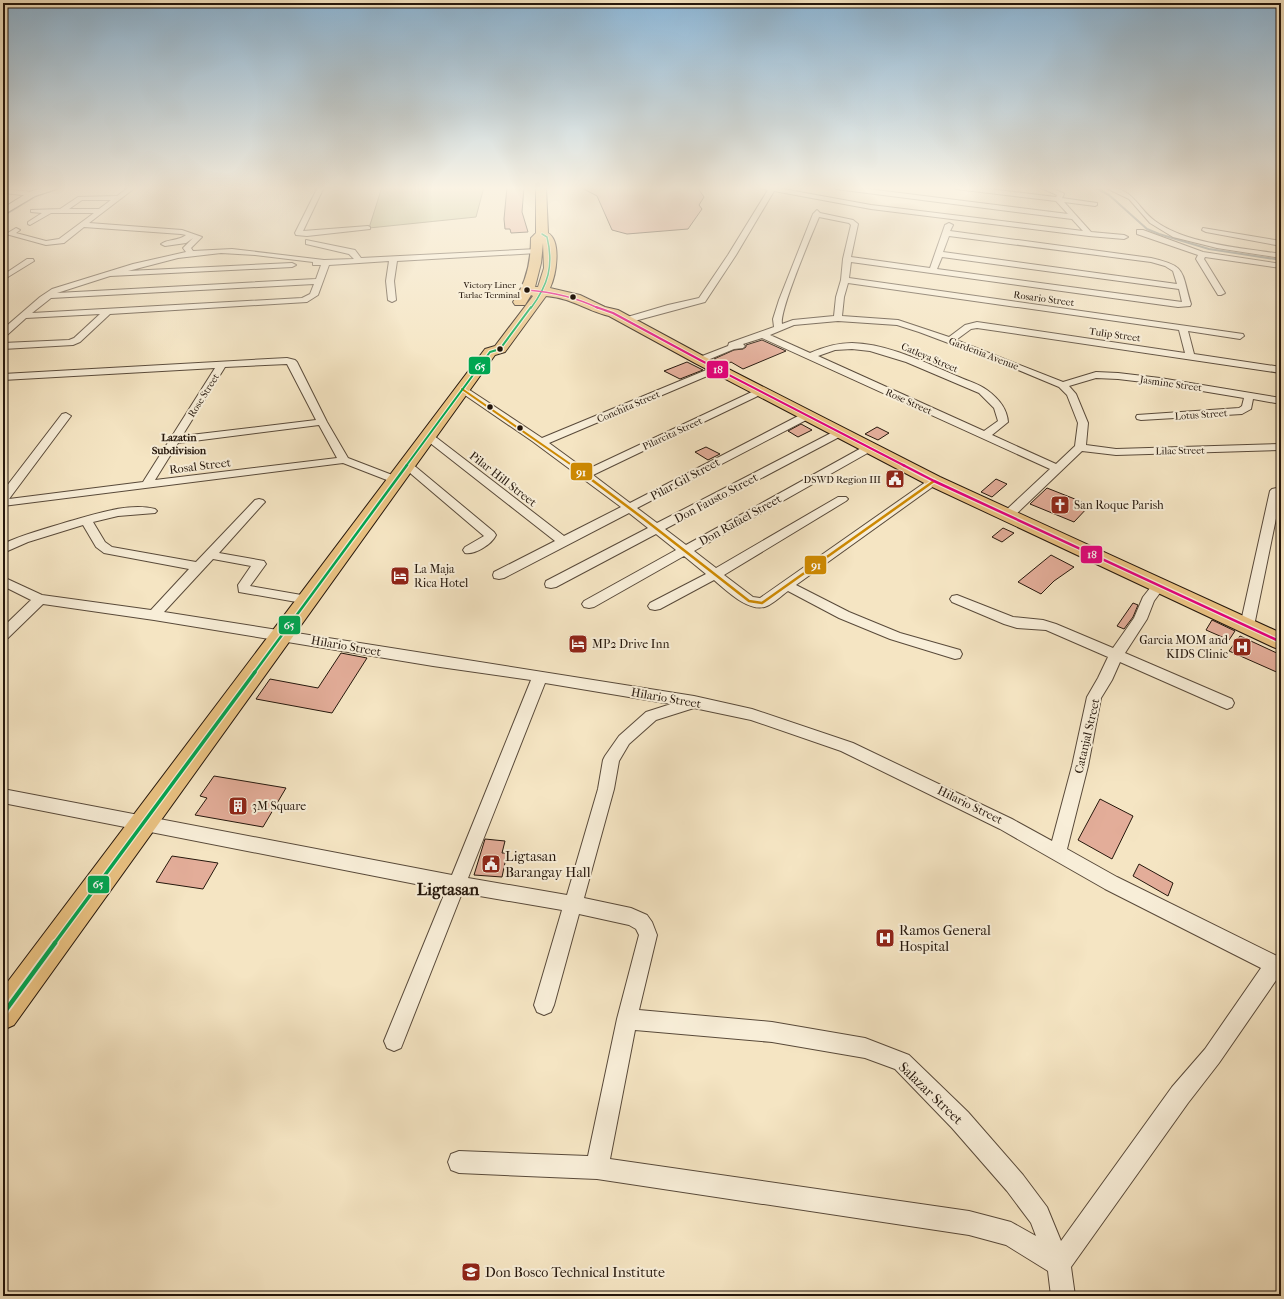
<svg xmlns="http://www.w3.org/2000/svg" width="1284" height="1299" font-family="'IM FELL French Canon',serif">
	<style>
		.green { fill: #bfc392; stroke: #726d4f }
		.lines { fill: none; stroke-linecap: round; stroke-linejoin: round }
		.stream { stroke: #707a77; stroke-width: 2 }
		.building { fill: #e3ad99; stroke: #25170c }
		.street-casing { stroke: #594a3a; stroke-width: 2 }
		.secondary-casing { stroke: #25170c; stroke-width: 2 }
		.highway-casing { stroke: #25170c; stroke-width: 2 }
		.street { fill: #f8eed8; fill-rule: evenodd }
		.secondary { fill: #f8eed8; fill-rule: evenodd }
		.highway { fill: #eac282; fill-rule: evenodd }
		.bus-1-far1-casing { stroke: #f8eed8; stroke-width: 4 }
		.bus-1-casing { stroke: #f8eed8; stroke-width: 5 }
		.bus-2-far4-casing { stroke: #f8eed8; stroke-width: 3 }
		.bus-2-far3-casing { stroke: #f8eed8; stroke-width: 4 }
		.bus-2-far2-casing { stroke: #f8eed8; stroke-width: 5 }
		.bus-2-far1-casing { stroke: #f8eed8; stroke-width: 6 }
		.bus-2-casing { stroke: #f8eed8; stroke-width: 8 }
		.bus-3-far2-casing { stroke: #f8eed8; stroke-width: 3 }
		.bus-3-far1-casing { stroke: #f8eed8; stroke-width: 4 }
		.bus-3-casing { stroke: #f8eed8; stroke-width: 5 }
		.bus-1-far1 { stroke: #cd8902; stroke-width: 2 }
		.bus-1 { stroke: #cd8902; stroke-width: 2.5 }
		.bus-2-far4 { stroke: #00a651; stroke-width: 1.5 }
		.bus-2-far3 { stroke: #00a651; stroke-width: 2 }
		.bus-2-far2 { stroke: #00a651; stroke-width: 2.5 }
		.bus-2-far1 { stroke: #00a651; stroke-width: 3.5 }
		.bus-2 { stroke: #00a651; stroke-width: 4.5 }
		.bus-3-far2 { stroke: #e5007d; stroke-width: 1.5 }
		.bus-3-far1 { stroke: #e5007d; stroke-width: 2 }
		.bus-3 { stroke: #e5007d; stroke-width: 2.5 }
		.bus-dot { fill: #25170c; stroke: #f8eed8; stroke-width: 1.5 }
		.labels { text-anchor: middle; stroke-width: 4; stroke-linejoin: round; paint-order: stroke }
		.far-bus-label { font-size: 9px; fill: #25170c; stroke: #f8eed8; text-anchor: end }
		.far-street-label { font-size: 10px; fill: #25170c; stroke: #f8eed8 }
		.far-poi-label { font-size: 10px; fill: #25170c; stroke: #f8eed8; text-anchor: end }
		.far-neighbourhood-label { font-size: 11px; font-weight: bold; fill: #25170c; stroke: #f8eed8 }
		.street-label { font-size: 12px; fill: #25170c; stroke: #f8eed8 }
		.poi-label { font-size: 12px; fill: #25170c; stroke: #f8eed8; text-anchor: start }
		.near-poi-label { font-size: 14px; fill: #25170c; stroke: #f8eed8; text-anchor: start }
		.near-street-label { font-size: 14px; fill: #25170c; stroke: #f8eed8 }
		.near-quarter-label { font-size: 17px; font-weight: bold; fill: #25170c; stroke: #f8eed8 }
		.line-badge { stroke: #f8eed8; stroke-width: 1.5 }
		.badge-label { font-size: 11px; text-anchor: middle; font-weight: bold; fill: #fff }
	</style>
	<rect width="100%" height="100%" fill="#f5e5c3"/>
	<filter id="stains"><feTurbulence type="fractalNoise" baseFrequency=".005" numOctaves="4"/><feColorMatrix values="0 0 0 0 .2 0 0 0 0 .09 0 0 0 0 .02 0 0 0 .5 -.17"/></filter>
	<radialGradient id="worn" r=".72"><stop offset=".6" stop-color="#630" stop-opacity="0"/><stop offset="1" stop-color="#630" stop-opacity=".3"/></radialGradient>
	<!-- green -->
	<path class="green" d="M382 187H484L476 217 369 228Z"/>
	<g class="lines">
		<!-- stream -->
		<path class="stream" d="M1094 187 1109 195 1147 229 1159 234 1209 249 1281 260
			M3 216 36 196 63 187"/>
	</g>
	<!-- building -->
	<path class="building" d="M507 187H524L522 212 528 232 511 233 510 229H505L504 219Z
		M580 187H697L704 197 699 205 702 209 688 229 627 234 612 230 597 196Z
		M762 340 786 351 743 369 731 362 726 365 714 359 734 350 743 349 746 347V345Z
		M687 362 703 370 680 379 664 371Z
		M801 424 812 430 798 437 788 431Z
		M877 427 889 433 878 440 865 434Z
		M706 447 720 454 708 460 695 452Z
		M996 479 1007 484 992 497 981 492Z
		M1047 488 1090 505 1074 522 1030 504Z
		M1003 528 1014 533 1002 542 992 537Z
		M1051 555 1074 567 1054 581 1041 594 1018 582Z
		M1133 603 1138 605 1133 617 1124 629 1117 626Z
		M1212 620 1235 631 1229 640 1206 630Z
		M1240 636 1281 655V674L1229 651Z
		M341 653 367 658 332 713 256 699 270 679 318 688Z
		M214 776 286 788 263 827 195 815 207 798 200 796Z
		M1100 799 1133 816 1112 859 1078 840Z
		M485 839 505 841 502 853H507L502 877 474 875Z
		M172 856 218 863 203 889 156 882Z
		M1139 864 1173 883 1168 896 1133 876Z"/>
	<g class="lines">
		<defs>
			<path id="street" d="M129 187H136L89 223 182 230 202 237 191 248 193 251 232 249 324 260 354 259 349 254 306 244V240L355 250 361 258 537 249 541 251 537 253 397 261 394 281 396 300 392 302 388 300 386 281 389 261 329 265 318 295 307 302 110 314 80 342 73 345 3 349V343L69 340 74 338 100 314 26 318 6 336 3 337V329L40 297 52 289 133 264 186 252 183 248 193 238 186 243 165 246 161 244C168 239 178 241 186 235L181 234 84 227 64 243 46 245 6 234 16 228 20 230 16 233 46 241 59 239 94 213H51L30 225 28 224V222L42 213 31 212V210L60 209 78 197 117 196ZM82 200H111L99 209H69ZM221 253 255 255 313 262V265H321L316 279 57 293 110 276 292 267 296 265 292 263 128 271 178 258ZM314 284 310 294 302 298 32 313 51 298Z
				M318 187H324L303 231 368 226 370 227V229L307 236 296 235 295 233Z
				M757 187H772L871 205 1083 231 1072 219 836 189 833 187H852L1068 214 1056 201 956 189 953 187H972L1056 197 1057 195 1039 187H1048L1063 193 1064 194 1062 198 1097 203V205L1095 206 1064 202 1091 232 1124 235 1128 237 1124 239 1089 236 871 209 774 191 736 255 705 302 627 323 624 322 623 320 624 318 668 305 699 298 728 255 768 190Z
				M1104 187C1134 187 1136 207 1155 221 1186 244 1243 248 1281 254V258L1217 248 1173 237 1150 223 1129 199Z
				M3 189 32 192 35 194 32 196 3 193Z
				M817 210 820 213 853 220 858 224 851 257 930 268 945 225 949 223 953 225 950 231 1151 258C1187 266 1181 271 1191 304L1190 306 1178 307 851 262 849 278 1243 334 1244 336 1240 339 1188 331 1194 354 1281 367V373L977 328 971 329 956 340 1063 382 1096 372 1118 373 1160 378 1281 398V404L1253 399 1251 409 1242 414 1141 420 1137 419 1136 417 1137 415 1239 408 1242 406 1244 398 1160 384 1118 379 1096 378 1069 386 1076 394 1088 423 1086 445 1116 449 1281 444V450L1116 455 1082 451 1012 518H1004L1002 515 1004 512 1050 469 762 338 743 344 745 346 743 348 734 349 703 362H697L695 360 697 358 728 346 729 343 774 327 773 319 779 300 813 214ZM819 217 849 223 851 225 843 259 841 280 836 297 834 316 793 320 782 324C779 311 812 234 819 217ZM949 236 1151 262 1165 266 1173 271 1177 284 943 252ZM942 257 1179 289 1182 302 937 269ZM848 283 1179 330 1185 353 977 322 965 325 949 337 898 320 842 316 844 297ZM838 321 897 325 919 332 999 362 1059 387 1067 395 1078 423 1075 446 1056 464 992 435 1008 422C1007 408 998 398 987 390 979 384 968 381 959 377 926 363 889 344 852 343 837 343 824 347 810 353L770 335 794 325ZM852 349 870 351 906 362 979 393 994 408 998 421 984 431 818 356 835 350Z
				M1203 228 1281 241V253L1277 251V246L1276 245 1206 232 1202 230Z
				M1137 230H1143L1203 252 1281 264V268L1205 257 1204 259 1225 293 1221 295H1218L1196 259 1198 255 1137 234Z
				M27 259H33L34 261 3 280V275Z
				M287 358 295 360 297 362 327 422 348 458 400 478 402 480 400 482H392L343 463 3 506V491L62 414 66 413 71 416 9 499 143 482 215 368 3 380V374ZM287 364 316 420 182 436 225 367ZM319 425 337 458 155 480 178 443Z
				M716 366 719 367 721 369 719 371 549 443 586 470 756 390H762L764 392 762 394 593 475 630 503 802 414H810L811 416 810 418 637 508 657 523 835 431H843L844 433 843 435 665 529 686 545 865 446H873L874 448 873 450 694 551 716 568 838 497H846L848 499 846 501 724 575 753 597 760 598 930 479H938L940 481 938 483 796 585 849 612 900 633 960 650 962 654 960 658 955 659 890 639 839 618 788 591C781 596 774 603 767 606 750 614 726 590 714 580L660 609 655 610 650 609 648 606 650 603 706 574 684 556 594 607 589 608 584 607 582 604 584 601 676 550 656 534 556 587 551 588 546 587 545 584 546 581 648 528 629 513 504 578 499 579 494 578 493 575 494 572 555 541 425 439 424 437 425 435H433L564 536 621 507 532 441 459 391 457 389 459 387H465L542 438Z
				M407 462 411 463 494 532 496 535C492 544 475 555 465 553L463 550 465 547 484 536 403 467 402 465Z
				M1281 487V494L1254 626 1252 629 1247 631 1242 629 1240 626 1270 491 1272 489Z
				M259 499 263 500 265 502 263 504 219 553 264 561 266 564 250 586 313 597 315 600 313 603 308 604 239 592 238 585 251 566 213 559 164 612 694 696 752 709 853 743 1012 819 1052 841 1072 766 1087 697 1098 678 1108 657 1046 630 1017 628 1004 624 952 602 950 599 952 596 957 595 1013 617 1043 620 1056 624 1113 648 1134 618 1143 597 1154 583 1159 582 1164 583 1165 586 1154 601 1147 619 1125 653 1232 699 1234 703 1232 707 1227 709 1222 707 1120 662 1112 680 1101 698 1088 766 1067 849 1117 877 1281 958V977L1279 976 1219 1063 1188 1103 1071 1267 1075 1296H1051L1048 1271 1006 1245 969 1235 597 1179 459 1173 451 1170 448 1162 451 1154 459 1151 588 1156 617 1019 639 935 636 929 629 925 579 914 554 1005 551 1012 544 1015 537 1012 534 1005 562 910 462 893 401 1048 394 1051 387 1048 384 1041 446 890 3 803V789L452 875 531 680 433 666 154 620 43 604 8 638 3 640V627L31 600 3 586V577L42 595 151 610 189 569 104 553 96 547 83 525 28 542 3 553V544C24 534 45 529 67 522 93 515 128 502 155 509L157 511 155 513 118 516 93 522 105 542 112 547 196 562 255 500ZM545 683 671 704 646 712 619 736 605 756 603 760 598 789 567 895 468 878ZM694 708 751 720 841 751 1000 829 1105 889 1261 968 1205 1049 1172 1087 1061 1241 1047 1207 1023 1175 968 1112 909 1055 865 1038 772 1022 639 1010 657 935 652 922 647 915 631 908 584 898 614 789 619 761 629 744 656 720ZM635 1030 772 1042 865 1058 895 1069 952 1128 1007 1191 1031 1223 1036 1236 1011 1222 969 1211 610 1159Z"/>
			<path id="secondary" d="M44 187H58L56 189 35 196 3 215V208L29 192Z"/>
			<path id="highway" d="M536 187H546L548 233C562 241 556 276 550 288L580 295 605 307 618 310 705 357 940 477 1281 633V650L1273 647 928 485 695 363 609 316C585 310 572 298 546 296L505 352 495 355 14 1025 3 1030V988L485 349 495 346 533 296 531 295 525 305H515L513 302C527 282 531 261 531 238L536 233ZM543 243 544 268 538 287H535L541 263Z"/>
		</defs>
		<!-- street casing -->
		<use href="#street" class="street-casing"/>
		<!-- secondary casing -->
		<use href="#secondary" class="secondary-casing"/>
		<!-- highway casing -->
		<use href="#highway" class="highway-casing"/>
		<!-- street -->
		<use href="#street" class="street"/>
		<!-- secondary -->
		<use href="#secondary" class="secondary"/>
		<!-- highway -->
		<use href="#highway" class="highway"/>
		<defs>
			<path id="bus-1-far1" d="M462 389 573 466"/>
			<path id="bus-1" d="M572 465 644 519 749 601 762 603 934 481"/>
			<path id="bus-2-far4" d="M531 308C548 285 554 266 547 237L542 234"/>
			<path id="bus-2-far3" d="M406 466 490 352 500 349 531 307"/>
			<path id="bus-2-far2" d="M254 673 407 465"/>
			<path id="bus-2-far1" d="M54 944 255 672"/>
			<path id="bus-2" d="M3 1014 55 943"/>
			<path id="bus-3-far2" d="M527 290C553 292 575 297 598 308"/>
			<path id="bus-3-far1" d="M596 307 613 313 700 360 905 466"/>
			<path id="bus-3" d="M903 465 934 481 1281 642"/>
		</defs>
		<!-- bus-1-far1 casing -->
		<use href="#bus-1-far1" class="bus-1-far1-casing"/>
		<!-- bus-1 casing -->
		<use href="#bus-1" class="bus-1-casing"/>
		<!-- bus-2-far4 casing -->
		<use href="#bus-2-far4" class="bus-2-far4-casing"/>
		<!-- bus-2-far3 casing -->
		<use href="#bus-2-far3" class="bus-2-far3-casing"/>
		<!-- bus-2-far2 casing -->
		<use href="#bus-2-far2" class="bus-2-far2-casing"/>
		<!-- bus-2-far1 casing -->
		<use href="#bus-2-far1" class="bus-2-far1-casing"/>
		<!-- bus-2 casing -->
		<use href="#bus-2" class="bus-2-casing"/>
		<!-- bus-3-far2 casing -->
		<use href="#bus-3-far2" class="bus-3-far2-casing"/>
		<!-- bus-3-far1 casing -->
		<use href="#bus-3-far1" class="bus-3-far1-casing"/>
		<!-- bus-3 casing -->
		<use href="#bus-3" class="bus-3-casing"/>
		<!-- bus-1-far1 -->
		<use href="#bus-1-far1" class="bus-1-far1"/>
		<!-- bus-1 -->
		<use href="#bus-1" class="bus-1"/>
		<!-- bus-2-far4 -->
		<use href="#bus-2-far4" class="bus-2-far4"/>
		<!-- bus-2-far3 -->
		<use href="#bus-2-far3" class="bus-2-far3"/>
		<!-- bus-2-far2 -->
		<use href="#bus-2-far2" class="bus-2-far2"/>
		<!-- bus-2-far1 -->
		<use href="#bus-2-far1" class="bus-2-far1"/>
		<!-- bus-2 -->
		<use href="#bus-2" class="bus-2"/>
		<!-- bus-3-far2 -->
		<use href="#bus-3-far2" class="bus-3-far2"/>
		<!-- bus-3-far1 -->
		<use href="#bus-3-far1" class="bus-3-far1"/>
		<!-- bus-3 -->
		<use href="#bus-3" class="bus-3"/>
	</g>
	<!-- sky -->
	<linearGradient id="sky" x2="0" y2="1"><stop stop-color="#8cb7d8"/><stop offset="0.51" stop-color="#faf3e4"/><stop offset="1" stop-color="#faf3e4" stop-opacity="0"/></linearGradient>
	<rect width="1284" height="369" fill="url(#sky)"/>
	<!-- icons -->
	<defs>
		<symbol id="civic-square" viewBox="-11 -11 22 22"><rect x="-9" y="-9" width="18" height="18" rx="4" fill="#8f2418" stroke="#f8eed8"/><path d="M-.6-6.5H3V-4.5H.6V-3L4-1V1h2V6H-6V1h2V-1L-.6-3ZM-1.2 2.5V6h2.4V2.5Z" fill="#fff"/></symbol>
		<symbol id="church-square" viewBox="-11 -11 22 22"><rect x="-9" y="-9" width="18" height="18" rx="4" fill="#8f2418" stroke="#f8eed8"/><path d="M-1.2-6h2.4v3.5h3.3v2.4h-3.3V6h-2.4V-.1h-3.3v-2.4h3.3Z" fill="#fff"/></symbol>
		<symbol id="hotel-square" viewBox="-11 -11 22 22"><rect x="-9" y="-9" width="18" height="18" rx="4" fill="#8f2418" stroke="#f8eed8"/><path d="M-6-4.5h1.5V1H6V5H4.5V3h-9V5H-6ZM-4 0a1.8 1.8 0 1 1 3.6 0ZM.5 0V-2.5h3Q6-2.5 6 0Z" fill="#fff"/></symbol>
		<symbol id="hospital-square" viewBox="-11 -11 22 22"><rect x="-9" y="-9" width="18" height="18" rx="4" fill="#8f2418" stroke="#f8eed8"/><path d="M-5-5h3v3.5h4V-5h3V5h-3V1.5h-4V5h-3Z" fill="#fff"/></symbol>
		<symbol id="building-square" viewBox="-11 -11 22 22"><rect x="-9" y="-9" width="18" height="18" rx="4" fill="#8f2418" stroke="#f8eed8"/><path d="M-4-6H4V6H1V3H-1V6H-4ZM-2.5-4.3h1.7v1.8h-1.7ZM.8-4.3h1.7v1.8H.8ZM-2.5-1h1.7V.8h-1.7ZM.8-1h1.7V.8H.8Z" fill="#fff"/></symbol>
		<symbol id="school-square" viewBox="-11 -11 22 22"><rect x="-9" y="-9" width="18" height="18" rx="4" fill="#8f2418" stroke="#f8eed8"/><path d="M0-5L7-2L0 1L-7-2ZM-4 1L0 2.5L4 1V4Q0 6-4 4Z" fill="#fff"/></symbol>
	</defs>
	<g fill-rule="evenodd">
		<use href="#civic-square" x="884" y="468" width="22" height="22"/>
		<use href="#church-square" x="1049" y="494" width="22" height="22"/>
		<use href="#hotel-square" x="389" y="565" width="22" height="22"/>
		<use href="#hotel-square" x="567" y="633" width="22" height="22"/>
		<use href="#hospital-square" x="1231" y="636" width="22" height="22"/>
		<use href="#building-square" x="227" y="795" width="22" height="22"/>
		<use href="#civic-square" x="480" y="853" width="22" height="22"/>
		<use href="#hospital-square" x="874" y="927" width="22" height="22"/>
		<use href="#school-square" x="460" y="1261" width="22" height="22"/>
	</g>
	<!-- markers -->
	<g class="bus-dot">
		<circle cx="527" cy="290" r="3.5"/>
		<circle cx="573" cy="297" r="3.5"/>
		<circle cx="500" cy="349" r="3.5"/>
		<circle cx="490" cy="407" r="3.5"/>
		<circle cx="520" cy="428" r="3.5"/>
	</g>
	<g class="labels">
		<!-- far-bus labels -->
		<g class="far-bus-label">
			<text x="520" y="288">Victory Liner -<tspan x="520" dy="10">Tarlac Terminal</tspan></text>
		</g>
		<!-- far-street labels -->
		<g class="far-street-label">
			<text transform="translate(1044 298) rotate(8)" y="4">Rosario Street</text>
			<text transform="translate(1115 334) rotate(8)" y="4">Tulip Street</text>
			<text transform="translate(984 353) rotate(21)" y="4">Gardenia Avenue</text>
			<text transform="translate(930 357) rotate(23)" y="4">Catleya Street</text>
			<text transform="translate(1171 383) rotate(8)" y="4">Jasmine Street</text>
			<text transform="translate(203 395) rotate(-58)" y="4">Rose Street</text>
			<text transform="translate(909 401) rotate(24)" y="4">Rose Street</text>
			<text transform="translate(628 406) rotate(-23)" y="4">Conchita Street</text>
			<text transform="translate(1201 414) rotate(-4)" y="4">Lotus Street</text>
			<text transform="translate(672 433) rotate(-25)" y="4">Pilarcita Street</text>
			<text transform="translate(1180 450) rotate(-1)" y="4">Lilac Street</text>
		</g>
		<!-- far-poi labels -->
		<g class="far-poi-label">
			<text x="881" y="483">DSWD Region III</text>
		</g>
		<!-- far-neighbourhood labels -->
		<g class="far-neighbourhood-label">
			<text x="179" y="441">Lazatin<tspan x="179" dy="13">Subdivision</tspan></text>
		</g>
		<!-- street labels -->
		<g class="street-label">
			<text transform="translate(200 466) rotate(-7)" y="4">Rosal Street</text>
			<text transform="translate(503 479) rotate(38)" y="4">Pilar Hill Street</text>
			<text transform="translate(685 479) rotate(-28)" y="4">Pilar Gil Street</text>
			<text transform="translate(716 498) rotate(-28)" y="4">Don Fausto Street</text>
			<text transform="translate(740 520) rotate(-29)" y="4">Don Rafael Street</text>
			<text transform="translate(346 646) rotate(10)" y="4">Hilario Street</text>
			<text transform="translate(666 698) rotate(10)" y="4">Hilario Street</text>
			<text transform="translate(1087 736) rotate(-77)" y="4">Catanjal Street</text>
			<text transform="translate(970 805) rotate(26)" y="4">Hilario Street</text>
		</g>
		<!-- poi labels -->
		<g class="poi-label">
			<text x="1074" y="509">San Roque Parish</text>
			<text x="414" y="573">La Maja<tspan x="414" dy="14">Rica Hotel</tspan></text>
			<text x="1228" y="644" text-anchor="end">Garcia MOM and<tspan x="1228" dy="14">KIDS Clinic</tspan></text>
			<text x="592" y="648">MP2 Drive Inn</text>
			<text x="252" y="810">3M Square</text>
		</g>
		<!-- near-poi labels -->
		<g class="near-poi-label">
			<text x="505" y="861">Ligtasan<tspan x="505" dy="16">Barangay Hall</tspan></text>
			<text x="899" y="935">Ramos General<tspan x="899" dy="16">Hospital</tspan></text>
			<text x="485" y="1277">Don Bosco Technical Institute</text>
		</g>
		<!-- near-street labels -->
		<g class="near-street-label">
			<text transform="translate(931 1093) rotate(44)" y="5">Salazar Street</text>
		</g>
		<!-- near-quarter labels -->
		<g class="near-quarter-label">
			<text x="448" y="895">Ligtasan</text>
		</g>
	</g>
	<g class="line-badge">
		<rect x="468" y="356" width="23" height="19" rx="4" fill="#00a651"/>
		<rect x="706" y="360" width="23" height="19" rx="4" fill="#e5007d"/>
		<rect x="570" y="462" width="23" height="19" rx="4" fill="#cd8902"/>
		<rect x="1080" y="545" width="23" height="19" rx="4" fill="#e5007d"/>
		<rect x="804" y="555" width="23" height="20" rx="4" fill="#cd8902"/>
		<rect x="278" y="615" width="23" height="20" rx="4" fill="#00a651"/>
		<rect x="87" y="875" width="23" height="19" rx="4" fill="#00a651"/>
	</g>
	<g class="badge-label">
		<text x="480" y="370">65</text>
		<text x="718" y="373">18</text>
		<text x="581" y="476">91</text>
		<text x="1092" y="558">18</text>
		<text x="816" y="569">91</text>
		<text x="289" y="629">65</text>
		<text x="98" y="888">65</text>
	</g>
	<!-- margin -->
	<rect width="1284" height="1299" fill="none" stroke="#f5e5c3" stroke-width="16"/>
	<rect x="4" y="4" width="1276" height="1291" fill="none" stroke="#25170c" stroke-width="2"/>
	<rect x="8" y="8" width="1268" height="1283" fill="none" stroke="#25170c"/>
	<rect width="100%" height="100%" filter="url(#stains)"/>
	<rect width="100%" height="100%" fill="url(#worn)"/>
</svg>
